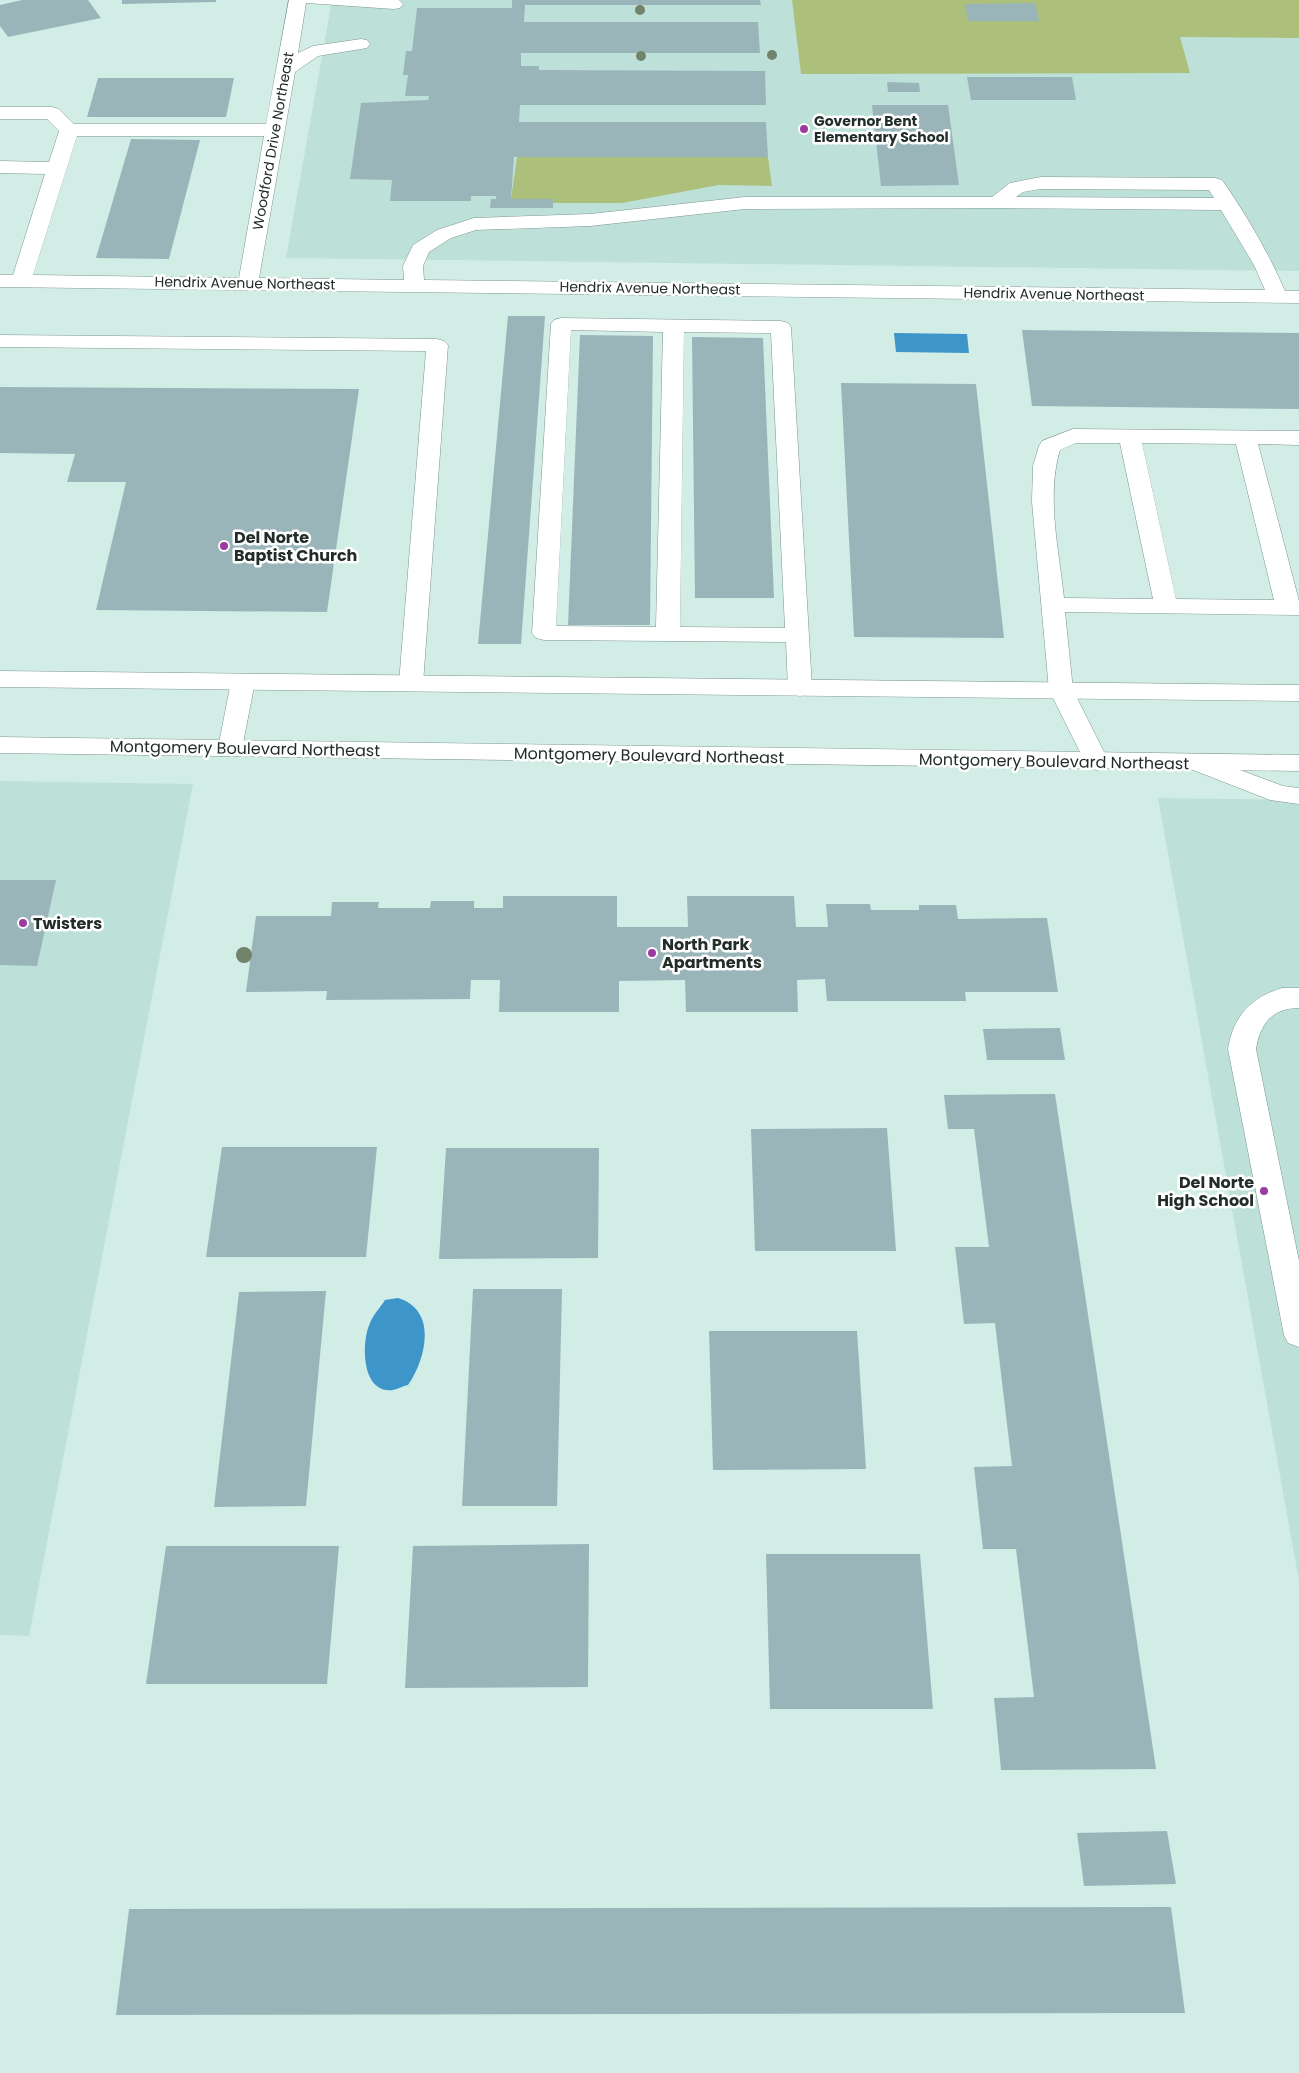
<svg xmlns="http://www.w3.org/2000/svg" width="1299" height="2073" font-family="Poppins,sans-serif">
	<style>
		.built { fill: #bde1d9 }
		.green { fill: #acc07b }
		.water { fill: #3d95ca }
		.building { fill: #9ab5ba }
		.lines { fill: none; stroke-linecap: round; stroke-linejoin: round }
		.minor-casing { stroke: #7c9690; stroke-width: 1 }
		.major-casing { stroke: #7c9690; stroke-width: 1 }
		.minor { fill: #fff; fill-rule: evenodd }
		.major { fill: #fff; fill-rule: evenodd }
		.tree { fill: #72836c }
		.poi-dot { fill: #9c3aa1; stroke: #fff; stroke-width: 2 }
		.labels { text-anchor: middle; stroke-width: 5; stroke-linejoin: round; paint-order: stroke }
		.far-poi-label { font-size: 14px; font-weight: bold; fill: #222d2a; stroke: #fff; text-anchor: start }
		.far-street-label { font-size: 14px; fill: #222d2a; stroke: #fff }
		.poi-label { font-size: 16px; font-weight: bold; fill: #222d2a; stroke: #fff; text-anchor: start }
		.street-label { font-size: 16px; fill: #222d2a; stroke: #fff }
	</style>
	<rect width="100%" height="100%" fill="#d1ede6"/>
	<!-- built -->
	<path class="built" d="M332 0H1299V271L286 258Z
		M0 781 193 784 29 1636 0 1635Z
		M1158 798 1299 800V1581Z"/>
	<!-- green -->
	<path class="green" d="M792 0H1299V38L1180 37 1190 73 801 74Z
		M517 157H768L772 186 719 185 622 203H553V199H511Z"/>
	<!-- water -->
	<path class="water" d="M894 333 967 334 969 353 896 352Z
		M398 1298C438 1310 426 1359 408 1385 403 1386 398 1389 393 1390 361 1394 361 1342 370 1323 373 1315 380 1308 385 1300Z"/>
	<!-- building -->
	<path class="building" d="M22 0H88L101 18 8 37 0 26V5Z
		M122 0H216V2L122 4Z
		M512 0H760L761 5H525L524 22H758L760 53H521V66H539V70L765 71 766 105H520L519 122H766L768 157H514L511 199H553V208H490L491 199H496V196H471V201H390L392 180 350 179 361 103 428 100 429 96H405L408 75H403L406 51H412L417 8H512Z
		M1035 3 1039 21H968L965 4Z
		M967 77H1072L1076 100H971Z
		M98 78H234L226 117H87Z
		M887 82 919 83 920 92H888Z
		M872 105H948L959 185 881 186Z
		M131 139 200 140 169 259 96 258Z
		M508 316H545L521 644H478Z
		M1022 330 1299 333V409L1032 406Z
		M580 335 653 336 650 625H568Z
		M692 337 763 338 774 598H695Z
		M841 383 976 384 1004 638 854 637Z
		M0 387 359 389 327 612 96 610 126 482H67L75 454 0 453Z
		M0 880H56L37 966 0 965Z
		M503 896H617V927H688L687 896H794L796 927H828L826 904H870L871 910H919V905H956L958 919 1047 918 1058 992H965L966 1001H827L825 979 797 980 798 1012H686L685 980 619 981V1012H499L500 980H471L470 999 326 1000 327 991 246 992 256 916H331L332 902H379L378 908H430L431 901H474V908H503Z
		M1060 1028 1065 1060H987L983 1029Z
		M1055 1094 1156 1769 1001 1770 994 1698 1034 1697 1016 1549H983L974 1467 1012 1466 995 1323 964 1324 955 1247H989L974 1129H948L944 1095Z
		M887 1128 896 1251H755L751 1129Z
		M222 1147H377L366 1257H206Z
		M446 1148H599L598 1258 439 1259Z
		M473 1289H562L557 1506H462Z
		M326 1291 306 1506 214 1507 239 1292Z
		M709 1331H857L866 1469 713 1470Z
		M589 1544 588 1687 405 1688 413 1546Z
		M166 1546H339L327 1684H146Z
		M766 1554H920L933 1709H770Z
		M1167 1831 1176 1884 1084 1886 1077 1833Z
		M1171 1907 1185 2013 116 2015 129 1909Z"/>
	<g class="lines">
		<defs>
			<path id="minor" d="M289 0H399L403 4 400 8 394 9 306 3 298 53 313 46 361 39 367 40 370 44 367 48 361 49 318 56 295 72 259 278 404 280 403 266 413 245 437 230 474 218 590 214 745 197H992L1010 183 1041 177 1215 178 1222 180C1246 214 1268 252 1285 291H1299V303L0 287V275H13L45 174 0 173V161L49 162 59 131 47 119H0V107H52L59 109 74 124H266ZM77 136H264L239 278 33 275ZM1041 189 1209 190 1214 198 1016 197 1023 192ZM1000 208 1221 210 1254 265 1265 290 424 280 423 266 429 252 451 238 476 230 590 226 745 209Z
				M561 318 781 321 788 323 791 327 812 688 809 693 800 696 791 693 788 688 786 642 544 640 536 638 532 633 551 324 554 320ZM571 330 663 332 656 627 556 626ZM684 332 771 333 785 628 680 627Z
				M0 335 437 339 444 341 448 345 423 683 420 688 411 691 402 688 399 683 426 351 0 347Z
				M1073 429 1299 431V445L1258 444 1299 601V615L1065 612 1073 690 1109 762 1106 768 1097 770 1088 768 1049 690 1032 502 1033 466 1039 446 1042 441ZM1076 443H1120L1153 599 1064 598C1059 550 1046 496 1060 450ZM1142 443 1236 444 1274 600 1176 599Z
				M243 674 252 677 255 682 242 748 239 754 230 756 221 754 218 748 231 682 234 677Z
				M1197 754 1283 786 1299 788V804L1270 800 1188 768 1185 762 1188 756Z
				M1282 988H1299V1008C1272 1008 1260 1024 1256 1049L1299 1261V1347L1288 1343 1284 1335 1228 1049C1233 1017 1250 998 1282 988Z"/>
			<path id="major" d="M0 671 1299 685V701L0 687Z
				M0 737 1299 755V771L0 753Z"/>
		</defs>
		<!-- minor casing -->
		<use href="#minor" class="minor-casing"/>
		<!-- major casing -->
		<use href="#major" class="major-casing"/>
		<!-- minor -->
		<use href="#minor" class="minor"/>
		<!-- major -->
		<use href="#major" class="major"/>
	</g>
	<!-- trees -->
	<g class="tree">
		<circle cx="640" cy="10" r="5"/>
		<circle cx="772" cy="55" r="5"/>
		<circle cx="641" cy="56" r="5"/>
		<circle cx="244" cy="955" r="8"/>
	</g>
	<!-- markers -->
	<g class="poi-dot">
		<circle cx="804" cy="129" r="5"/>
		<circle cx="224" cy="546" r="5"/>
		<circle cx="23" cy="923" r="5"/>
		<circle cx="652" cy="953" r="5"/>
		<circle cx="1264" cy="1191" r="5"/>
	</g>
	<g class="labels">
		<!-- far-poi labels -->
		<g class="far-poi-label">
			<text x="814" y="126">Governor Bent<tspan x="814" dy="16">Elementary School</tspan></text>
		</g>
		<!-- far-street labels -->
		<g class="far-street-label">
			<text transform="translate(273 141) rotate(-80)" y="5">Woodford Drive Northeast</text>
			<text transform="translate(245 283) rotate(1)" y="5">Hendrix Avenue Northeast</text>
			<text transform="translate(650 288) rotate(1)" y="5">Hendrix Avenue Northeast</text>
			<text transform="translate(1054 294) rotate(1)" y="5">Hendrix Avenue Northeast</text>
		</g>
		<!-- poi labels -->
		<g class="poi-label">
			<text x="234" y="543">Del Norte<tspan x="234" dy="18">Baptist Church</tspan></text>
			<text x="33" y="929">Twisters</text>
			<text x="662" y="950">North Park<tspan x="662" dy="18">Apartments</tspan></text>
			<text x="1254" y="1188" text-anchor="end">Del Norte<tspan x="1254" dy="18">High School</tspan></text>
		</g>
		<!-- street labels -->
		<g class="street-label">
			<text transform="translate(245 748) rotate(1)" y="6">Montgomery Boulevard Northeast</text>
			<text transform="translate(649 755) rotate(1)" y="6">Montgomery Boulevard Northeast</text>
			<text transform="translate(1054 761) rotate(1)" y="6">Montgomery Boulevard Northeast</text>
		</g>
	</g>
</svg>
